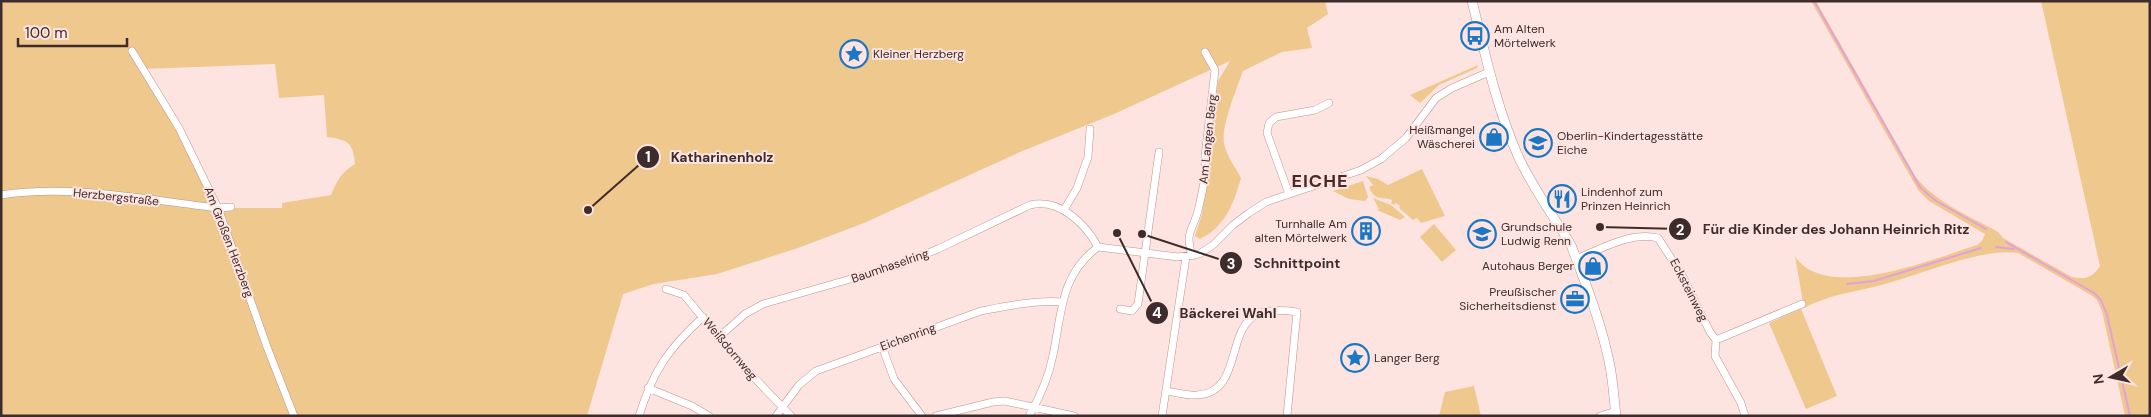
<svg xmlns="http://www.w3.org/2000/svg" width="2151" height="417" font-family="'DM Sans',sans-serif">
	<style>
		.green { fill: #efc88e; fill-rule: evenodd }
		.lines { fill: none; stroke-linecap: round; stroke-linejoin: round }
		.stream { stroke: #e4a0dd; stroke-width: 2 }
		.minor-casing { stroke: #bc9390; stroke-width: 8 }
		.tertiary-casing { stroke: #bc9390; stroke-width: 10 }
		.minor { stroke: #fff; stroke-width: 7 }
		.tertiary { stroke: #fff; stroke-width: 9 }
		.labels { text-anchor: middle; stroke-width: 4; stroke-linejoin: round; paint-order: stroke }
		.poi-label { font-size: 12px; fill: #3d2c2b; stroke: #fee4e1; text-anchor: start }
		.street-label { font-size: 12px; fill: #3d2c2b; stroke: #fee4e1 }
		.district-label { font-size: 18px; font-weight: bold; letter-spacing: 1px; fill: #492826; stroke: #fee4e1 }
		.leader { fill: none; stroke: #3d2c2b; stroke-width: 2 }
		.callout-dot { fill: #3d2c2b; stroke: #fee4e1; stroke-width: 2 }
		.mark-label { font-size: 15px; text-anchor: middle; font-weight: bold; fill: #fff }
		.callout-label { font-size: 14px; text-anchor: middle; font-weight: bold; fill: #3d2c2b; stroke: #fee4e1; stroke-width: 4; stroke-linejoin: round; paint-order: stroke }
	</style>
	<rect width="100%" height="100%" fill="#fee4e1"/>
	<!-- green -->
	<path class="green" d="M1 1H1325L1328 14 1307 28 1312 48 1282 52 1243 71C1237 88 1221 126 1224 143 1226 155 1235 167 1241 178 1234 203 1225 227 1200 239L1195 236 1202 214 1210 162 1211 137 1218 81 1230 61 1114 114 1020 152 864 223 798 248 717 274 654 284 623 294 587 416H1ZM275 64 279 98 324 95 327 137C348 140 353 142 355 164 342 172 337 180 331 195L282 203V208H218L143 69Z
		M1811 1H1816L1915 176C1936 203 1968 215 1998 232L2003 238 2072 277C2085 280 2093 277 2100 266L2041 1H2150V416H2125L2102 311 2097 300 2091 295 2018 253C1982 247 1918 276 1881 285 1854 292 1828 295 1804 308L1795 256C1825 304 1936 258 1977 245L1982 241 1985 234 1929 201 1918 190Z
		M1478 65 1477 68 1439 85 1420 103 1410 95Z
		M1422 169 1445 216 1421 223 1417 218 1413 220 1399 208 1400 206 1396 203 1394 205 1391 203 1392 200C1382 196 1375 202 1369 187L1373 185 1366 176 1378 179 1388 185Z
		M1363 181 1368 197 1365 201 1349 199 1333 191Z
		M1373 198 1391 205 1405 217 1400 220 1377 210 1379 209Z
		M1434 224 1456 250 1442 262 1420 237Z
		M1801 309 1837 396 1806 409 1769 323Z
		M1474 386 1481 416H1439L1445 392Z"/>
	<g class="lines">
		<!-- stream -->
		<path class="stream" d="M1814 1 1920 187 1936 201 1986 229
			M2006 242 2094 293 2101 300 2107 315 2130 416
			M1996 247 2014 249
			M1847 284 1874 281 1981 248"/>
		<defs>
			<path id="minor" d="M132 51 179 128 218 208 267 347 294 416
				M1289 194 1267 133 1269 123 1276 117 1315 110 1329 103
				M1 195C70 184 149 200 218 208L231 207
				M1064 210 1077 188 1088 157 1090 129
				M1098 247 1178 257 1199 254 1213 245 1233 225 1249 213 1266 202 1361 170 1381 159 1406 138 1436 98 1452 88 1489 72
				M1192 256C1185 231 1192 232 1198 211 1202 193 1207 174 1205 156L1215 70 1205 52
				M1576 259C1601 249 1631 231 1658 238L1682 275 1710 332 1716 340 1715 356 1741 403 1745 416
				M666 289 684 295 741 364 791 416
				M1120 309 1132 311 1138 304 1159 152
				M719 337 745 314 763 304 896 266 938 249 1030 205C1059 198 1085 223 1098 247
				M1716 340 1802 304
				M882 346 894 379 922 416
				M648 388 692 406 709 416
				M1166 391C1175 392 1187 396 1197 395 1238 393 1228 342 1249 320 1260 308 1283 310 1297 312L1287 416
				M639 416C653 371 668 349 703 317
				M776 416 799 385 816 371 981 311C1007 306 1035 300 1062 302
				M936 416 993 402 1005 401 1074 416
				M1029 416C1040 397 1049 376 1053 355 1062 313 1060 275 1098 247
				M1162 416 1186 257
				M1600 416 1616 411"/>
			<path id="tertiary" d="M1472 1C1485 53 1496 106 1518 156 1531 185 1554 217 1571 245 1586 284 1602 325 1610 366 1613 382 1614 399 1616 416"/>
		</defs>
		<!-- minor casing -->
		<use href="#minor" class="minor-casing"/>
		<!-- tertiary casing -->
		<use href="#tertiary" class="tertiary-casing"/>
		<!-- minor -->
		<use href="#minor" class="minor"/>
		<!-- tertiary -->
		<use href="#tertiary" class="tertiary"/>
	</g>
	<!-- icons -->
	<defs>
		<symbol id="bus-ring" viewBox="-11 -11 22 22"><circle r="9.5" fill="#fee4e1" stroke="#1b76c3" stroke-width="1.5"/><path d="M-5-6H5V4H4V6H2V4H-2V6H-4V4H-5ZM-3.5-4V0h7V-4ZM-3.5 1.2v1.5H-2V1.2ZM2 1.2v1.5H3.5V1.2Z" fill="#1b76c3"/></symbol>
		<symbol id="sight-ring" viewBox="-11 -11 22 22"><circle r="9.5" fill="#fee4e1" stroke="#1b76c3" stroke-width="1.5"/><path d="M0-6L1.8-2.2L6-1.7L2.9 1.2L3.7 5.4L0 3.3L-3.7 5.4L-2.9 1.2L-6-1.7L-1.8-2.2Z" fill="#1b76c3"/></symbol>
		<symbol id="shop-ring" viewBox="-11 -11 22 22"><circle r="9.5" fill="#fee4e1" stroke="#1b76c3" stroke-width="1.5"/><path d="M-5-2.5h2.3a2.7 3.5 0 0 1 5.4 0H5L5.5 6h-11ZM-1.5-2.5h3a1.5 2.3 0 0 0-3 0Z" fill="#1b76c3"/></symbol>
		<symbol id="school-ring" viewBox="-11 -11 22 22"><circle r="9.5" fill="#fee4e1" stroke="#1b76c3" stroke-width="1.5"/><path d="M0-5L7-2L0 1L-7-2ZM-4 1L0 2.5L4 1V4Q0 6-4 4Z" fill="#1b76c3"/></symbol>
		<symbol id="restaurant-ring" viewBox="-11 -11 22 22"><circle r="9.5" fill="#fee4e1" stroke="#1b76c3" stroke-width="1.5"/><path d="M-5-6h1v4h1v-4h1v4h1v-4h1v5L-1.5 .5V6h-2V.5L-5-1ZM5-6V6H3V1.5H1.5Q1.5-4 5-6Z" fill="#1b76c3"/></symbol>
		<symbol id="building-ring" viewBox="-11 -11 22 22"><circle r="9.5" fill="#fee4e1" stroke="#1b76c3" stroke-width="1.5"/><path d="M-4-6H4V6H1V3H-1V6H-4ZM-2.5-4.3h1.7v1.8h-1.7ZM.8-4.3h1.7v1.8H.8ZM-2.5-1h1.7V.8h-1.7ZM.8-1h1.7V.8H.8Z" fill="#1b76c3"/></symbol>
		<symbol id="office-ring" viewBox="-11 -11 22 22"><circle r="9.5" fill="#fee4e1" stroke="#1b76c3" stroke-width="1.5"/><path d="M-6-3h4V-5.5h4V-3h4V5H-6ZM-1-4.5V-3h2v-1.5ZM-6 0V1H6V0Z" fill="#1b76c3"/></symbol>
	</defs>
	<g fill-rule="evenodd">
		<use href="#bus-ring" x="1459" y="20" width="32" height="32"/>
		<use href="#sight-ring" x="838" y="38" width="32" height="32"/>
		<use href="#shop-ring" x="1478" y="121" width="32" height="32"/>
		<use href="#school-ring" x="1522" y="127" width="32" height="32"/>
		<use href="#restaurant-ring" x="1546" y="183" width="32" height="32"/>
		<use href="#building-ring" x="1350" y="215" width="32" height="32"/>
		<use href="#school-ring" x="1466" y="218" width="32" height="32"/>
		<use href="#shop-ring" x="1577" y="250" width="32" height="32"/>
		<use href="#office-ring" x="1559" y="283" width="32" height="32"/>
		<use href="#sight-ring" x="1339" y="342" width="32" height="32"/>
	</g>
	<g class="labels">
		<!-- poi labels -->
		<g class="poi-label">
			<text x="1494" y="33">Am Alten<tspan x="1494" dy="14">Mörtelwerk</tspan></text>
			<text x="873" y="58">Kleiner Herzberg</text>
			<text x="1475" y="134" text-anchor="end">Heißmangel<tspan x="1475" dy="14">Wäscherei</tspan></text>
			<text x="1557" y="140">Oberlin-Kindertagesstätte<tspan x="1557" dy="14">Eiche</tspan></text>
			<text x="1581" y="196">Lindenhof zum<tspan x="1581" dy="14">Prinzen Heinrich</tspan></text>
			<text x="1347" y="228" text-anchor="end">Turnhalle Am<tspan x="1347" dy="14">alten Mörtelwerk</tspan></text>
			<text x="1501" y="231">Grundschule<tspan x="1501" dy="14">Ludwig Renn</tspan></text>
			<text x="1574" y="270" text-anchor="end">Autohaus Berger</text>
			<text x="1556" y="296" text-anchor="end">Preußischer<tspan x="1556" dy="14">Sicherheitsdienst</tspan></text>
			<text x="1374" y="362">Langer Berg</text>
		</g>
		<!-- street labels -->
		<g class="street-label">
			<text transform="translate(1208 139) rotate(-84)" y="4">Am Langen Berg</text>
			<text transform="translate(116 197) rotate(6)" y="4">Herzbergstraße</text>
			<text transform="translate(229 242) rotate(69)" y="4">Am Großen Herzberg</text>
			<text transform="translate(890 266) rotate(-19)" y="4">Baumhaselring</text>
			<text transform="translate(1689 290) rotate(63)" y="4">Ecksteinweg</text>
			<text transform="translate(908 337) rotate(-20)" y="4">Eichenring</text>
			<text transform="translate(730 349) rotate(50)" y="4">Weißdornweg</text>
		</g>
		<!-- district labels -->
		<g class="district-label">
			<text x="1320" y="187">EICHE</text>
		</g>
	</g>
	<!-- callouts -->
	<path class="leader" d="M588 210L648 157M1600 227L1680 229M1142 234L1231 263M1117 233L1157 313"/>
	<g class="callout-dot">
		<circle cx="588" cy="210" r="5"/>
		<circle cx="1600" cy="227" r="5"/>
		<circle cx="1142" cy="234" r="5"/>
		<circle cx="1117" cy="233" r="5"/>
		<circle cx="648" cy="157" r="12"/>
		<circle cx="1680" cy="229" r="12"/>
		<circle cx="1231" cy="263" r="12"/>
		<circle cx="1157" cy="313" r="12"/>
	</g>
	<g class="mark-label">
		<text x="648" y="162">1</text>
		<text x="1680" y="235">2</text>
		<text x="1231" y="269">3</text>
		<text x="1157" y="318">4</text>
	</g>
	<g class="callout-label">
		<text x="722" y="162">Katharinenholz</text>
		<text x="1836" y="234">Für die Kinder des Johann Heinrich Ritz</text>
		<text x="1297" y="268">Schnittpoint</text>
		<text x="1228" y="318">Bäckerei Wahl</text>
	</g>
	<!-- border -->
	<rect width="2151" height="417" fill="none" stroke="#3d2c2b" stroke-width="5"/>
	<!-- north arrow -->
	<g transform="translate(2111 377) rotate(261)" stroke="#fee4e1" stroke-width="4" paint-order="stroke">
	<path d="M0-4L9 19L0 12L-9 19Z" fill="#3d2c2b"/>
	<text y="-8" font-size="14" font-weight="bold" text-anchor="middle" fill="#3d2c2b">N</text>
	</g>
	<!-- scale -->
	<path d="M18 38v8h109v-8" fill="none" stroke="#3d2c2b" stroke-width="2.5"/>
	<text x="25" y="38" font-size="15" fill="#3d2c2b" stroke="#fee4e1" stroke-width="4" paint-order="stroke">100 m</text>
</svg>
